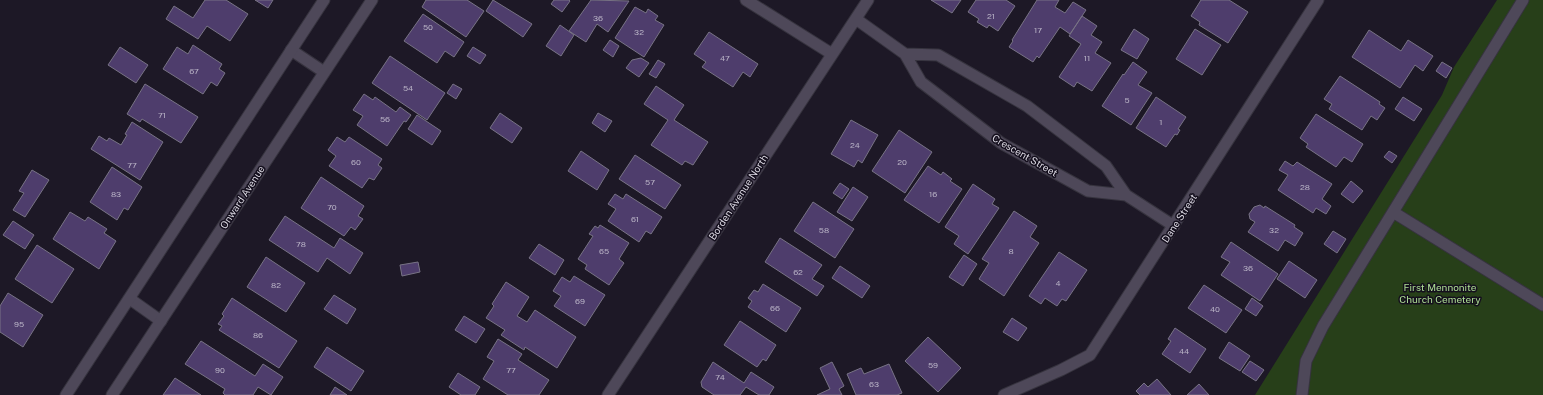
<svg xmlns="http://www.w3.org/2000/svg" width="1543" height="395" font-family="'Public Sans',sans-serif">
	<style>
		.green { fill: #273f19 }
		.building { fill: #4e3d6c; stroke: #787385 }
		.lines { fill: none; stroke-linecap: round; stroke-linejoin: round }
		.service-casing { stroke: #36333e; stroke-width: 13 }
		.minor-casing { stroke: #36333e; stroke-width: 13 }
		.service { stroke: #4e4859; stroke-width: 11 }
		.minor { stroke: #4e4859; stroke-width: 11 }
		.labels { text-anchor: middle; stroke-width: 3; stroke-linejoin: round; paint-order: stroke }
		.number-label { font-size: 8px; fill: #b9b3c6 }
		.street-label { font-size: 10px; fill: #dddae4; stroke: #140f1d }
		.park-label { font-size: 10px; fill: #aede95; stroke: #140f1d }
	</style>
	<rect width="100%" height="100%" fill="#1d1826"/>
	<!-- green -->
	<path class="green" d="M1497 0H1543V395H1255L1442 95 1454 67Z"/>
	<!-- building -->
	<path class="building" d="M205 0H226L248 14 230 41 207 26 198 39 166 19 174 6 193 18Z
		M255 0H273L268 8Z
		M426 0H467L484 11 466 37 422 7Z
		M493 0 532 24 523 37 486 11Z
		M554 0H569L570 1 562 12 551 4Z
		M591 0 629 1 608 32 597 24 586 42 569 31Z
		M931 0H961L952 13Z
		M976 0H1006L1015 6 998 31 989 25 987 28 977 22 979 19 968 12Z
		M1037 0H1059L1055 7 1065 13 1073 2 1086 10 1070 34 1060 27 1039 58 1037 56 1033 62 1009 47 1013 41 1012 40Z
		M1201 0H1229L1248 12 1228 43 1199 25 1200 22 1191 16Z
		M635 7 646 13 648 9 658 16 655 20 664 25 644 57 615 38Z
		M423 14 464 42 454 57 445 51 437 63 404 41Z
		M1082 16 1097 26 1091 35 1102 42 1095 53 1111 63 1092 91 1077 82 1074 87 1059 77 1081 44 1069 36Z
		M560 25 574 35 561 56 546 46Z
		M1134 29 1149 39 1137 59 1121 50Z
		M1195 29 1221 45 1202 75 1176 59Z
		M1369 30 1401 51 1408 40 1433 56 1423 71 1415 65 1400 88 1352 57Z
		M709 32 758 64 750 77 743 72 733 87 702 67 706 62 694 54Z
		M610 40 619 46 613 57 603 50Z
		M193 45 222 64 219 69 225 73 217 86 211 82 203 94 163 69 177 47 188 54Z
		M120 47 148 65 136 83 108 65Z
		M473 47 486 55 480 64 467 56Z
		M390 56 445 93 427 120 372 83Z
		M641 58 649 63 639 77 626 68 632 60Z
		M658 60 665 64 656 78 649 74Z
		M1133 62 1147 72 1138 85 1152 93 1131 125 1102 106 1123 74 1124 75Z
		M1442 62 1452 68 1446 78 1436 71Z
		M1340 76 1380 102 1379 104 1385 108 1377 120 1371 116 1362 130 1329 109 1332 104 1324 99Z
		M145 84 198 117 181 143 142 119 140 122 127 114Z
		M453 84 462 89 456 99 447 93Z
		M656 86 684 105 674 120 708 142 693 165 685 161 682 165 651 145 668 120 644 104Z
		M364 94 373 100 375 97 396 112 400 107 411 115 406 122 404 121 387 146 357 125 363 116 353 110Z
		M1156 97 1186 117 1178 129 1180 130 1177 135 1175 134 1166 147 1136 128Z
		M1403 97 1422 109 1414 121 1395 109Z
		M500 113 522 128 512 143 490 128Z
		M598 113 612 121 605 132 592 123Z
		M1316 114 1363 144 1352 162 1344 157 1336 167 1306 147 1308 144 1300 138Z
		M417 115 441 131 432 145 408 129Z
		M851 120 878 135 862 163 858 160 854 167 831 154Z
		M132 122 163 142 140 180 91 149 99 136 107 141 109 138 121 145 127 135 125 134Z
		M899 130 932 152 905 193 872 171Z
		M337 137 345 142 349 137 382 159 378 165 382 168 374 180 369 178 362 188 329 166 336 156 328 150Z
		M581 151 609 170 597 190 568 171Z
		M1389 151 1397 156 1392 163 1384 157Z
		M635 155 681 185 665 209 619 179Z
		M1285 161 1293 166 1297 162 1332 184 1322 199 1331 206 1326 214 1316 208 1313 213 1278 190 1288 175 1279 170Z
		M928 166 941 175 943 172 952 179 950 181 962 189 939 223 904 200Z
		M112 167 142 187 128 210 124 208 117 220 90 202Z
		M32 170 49 180 25 217 13 210 24 193 19 191Z
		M321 177 364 206 358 216 363 219 355 230 351 227 344 236 301 208Z
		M1351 181 1363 191 1353 203 1341 194Z
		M840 183 849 189 842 199 833 193Z
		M973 184 995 199 992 204 999 208 968 254 954 244 959 236 945 227Z
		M853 187 868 197 852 221 837 212Z
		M615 194 623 199 626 194 662 217 651 234 646 231 639 242 608 221 616 209 608 204Z
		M813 202 854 229 835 258 794 231Z
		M1260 205 1264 208 1265 206 1295 225 1294 227 1303 233 1295 246 1285 240 1278 251 1248 232 1255 222 1250 219 1249 214 1254 207Z
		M1014 211 1037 226 1030 237 1039 243 1004 296 979 279 989 263 982 259Z
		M70 212 85 221 88 217 107 229 104 233 116 241 99 269 53 239Z
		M285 216 334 248 340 238 363 253 350 274 327 258 318 272 269 240Z
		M13 221 34 235 25 249 3 235Z
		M600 225 629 243 619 259 624 263 609 285 585 269 587 265 578 259 593 236 589 234 595 226 598 228Z
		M1333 231 1346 239 1337 253 1324 244Z
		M780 238 822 265 812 279 824 286 817 296 765 262Z
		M1231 242 1278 274 1260 301 1221 275 1230 262 1221 257Z
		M539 244 564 260 555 275 529 258Z
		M37 245 74 269 52 303 15 279Z
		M1059 252 1087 270 1066 301 1062 299 1057 306 1045 298 1041 304 1029 296Z
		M964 255 977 264 963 286 949 277Z
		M266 257 305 283 286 312 247 287Z
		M1289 261 1317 280 1305 298 1277 279Z
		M418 262 420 272 402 276 400 265Z
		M840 266 870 286 862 298 832 278Z
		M574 276 605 295 585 326 554 306 561 296 553 291 562 277 570 282Z
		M506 282 529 297 517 316 527 322 535 310 576 337 557 368 525 347 524 350 501 335 505 330 486 318 494 306 492 304Z
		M763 284 801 308 786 332 748 307 752 301 748 298 754 290 758 292Z
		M1204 285 1242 310 1226 333 1188 308Z
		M8 293 43 315 23 347 0 332V306Z
		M334 295 356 309 347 324 324 309Z
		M232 298 297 341 279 368 219 330 222 326 218 324 224 316 222 314Z
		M1252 298 1263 306 1256 316 1245 309Z
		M464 316 485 329 476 343 455 330Z
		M1012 318 1027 328 1018 341 1003 332Z
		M740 321 776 345 766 361 763 359 757 367 724 345Z
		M1175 328 1206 349 1190 373 1162 354 1171 341 1168 339Z
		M928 337 961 368 938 392 905 361Z
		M498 339 522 354 518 360 549 380 539 395H508L483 379 494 361 487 357Z
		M201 341 255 376 263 364 283 377 271 395 258 387 253 395H225L223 393 225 389 185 364Z
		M1229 342 1250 356 1240 371 1219 358Z
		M327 347 364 371 351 391 314 367Z
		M1250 361 1264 370 1256 381 1242 372Z
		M713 362 744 383 751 372 774 387 769 395H759L746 387 740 395H714L702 387 701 382Z
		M832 362 844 386 839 389 842 395H817L830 389 820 368Z
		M889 364 902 393 897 395H856L847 374 861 368 864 374Z
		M458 373 480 387 475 395H461L449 387Z
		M175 378 201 395H163Z
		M1157 379 1171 395H1140L1136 391 1144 383 1148 387Z
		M1199 384 1209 395H1187Z
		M335 387 347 395H330Z"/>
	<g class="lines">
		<defs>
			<path id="service" d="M291 50 324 72
				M1393 212 1543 305
				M130 299 161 321
				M1302 395 1306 361 1323 326 1523 0"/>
			<path id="minor" d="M746 0 832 54
				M856 19 905 54 921 82 1001 143 1088 191 1126 195
				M905 54 938 55 1027 106 1106 166 1126 195 1174 226
				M66 395 324 0
				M112 395 372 0
				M608 395 868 0
				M1004 395 1061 370 1090 355 1318 0"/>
		</defs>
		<!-- service casing -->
		<use href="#service" class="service-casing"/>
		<!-- minor casing -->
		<use href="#minor" class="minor-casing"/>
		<!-- service -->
		<use href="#service" class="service"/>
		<!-- minor -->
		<use href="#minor" class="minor"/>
	</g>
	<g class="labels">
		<!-- number labels -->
		<g class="number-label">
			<text x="991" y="19">21</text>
			<text x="598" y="21">36</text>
			<text x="428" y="30">50</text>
			<text x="1038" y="33">17</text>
			<text x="639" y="35">32</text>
			<text x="725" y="61">47</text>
			<text x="1087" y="61">11</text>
			<text x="194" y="74">67</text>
			<text x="408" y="91">54</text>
			<text x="1127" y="103">5</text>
			<text x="162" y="118">71</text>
			<text x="385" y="122">56</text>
			<text x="1161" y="125">1</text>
			<text x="855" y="148">24</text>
			<text x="356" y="165">60</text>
			<text x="902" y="165">20</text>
			<text x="132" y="168">77</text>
			<text x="650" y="185">57</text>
			<text x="1305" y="190">28</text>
			<text x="116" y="197">83</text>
			<text x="933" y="197">16</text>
			<text x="332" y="210">70</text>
			<text x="635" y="222">61</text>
			<text x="824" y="233">58</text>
			<text x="1274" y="233">32</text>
			<text x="301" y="247">78</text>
			<text x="604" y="254">65</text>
			<text x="1011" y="254">8</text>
			<text x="1248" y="271">36</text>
			<text x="798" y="275">62</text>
			<text x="1058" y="286">4</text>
			<text x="276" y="288">82</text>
			<text x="580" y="304">69</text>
			<text x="775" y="311">66</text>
			<text x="1215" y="312">40</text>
			<text x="19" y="327">95</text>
			<text x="258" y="338">86</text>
			<text x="1184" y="354">44</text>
			<text x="933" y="368">59</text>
			<text x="220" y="373">90</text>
			<text x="511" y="373">77</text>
			<text x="720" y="380">74</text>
			<text x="874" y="387">63</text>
		</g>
		<!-- street labels -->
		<g class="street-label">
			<text transform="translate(1025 155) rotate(30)" y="4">Crescent Street</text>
			<text transform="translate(242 197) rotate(-57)" y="4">Onward Avenue</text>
			<text transform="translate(738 197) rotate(-57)" y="4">Borden Avenue North</text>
			<text transform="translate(1179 218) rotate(-57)" y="4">Dane Street</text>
		</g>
		<!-- park labels -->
		<g class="park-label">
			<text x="1440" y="291">First Mennonite<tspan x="1440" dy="12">Church Cemetery</tspan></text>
		</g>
	</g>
</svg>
